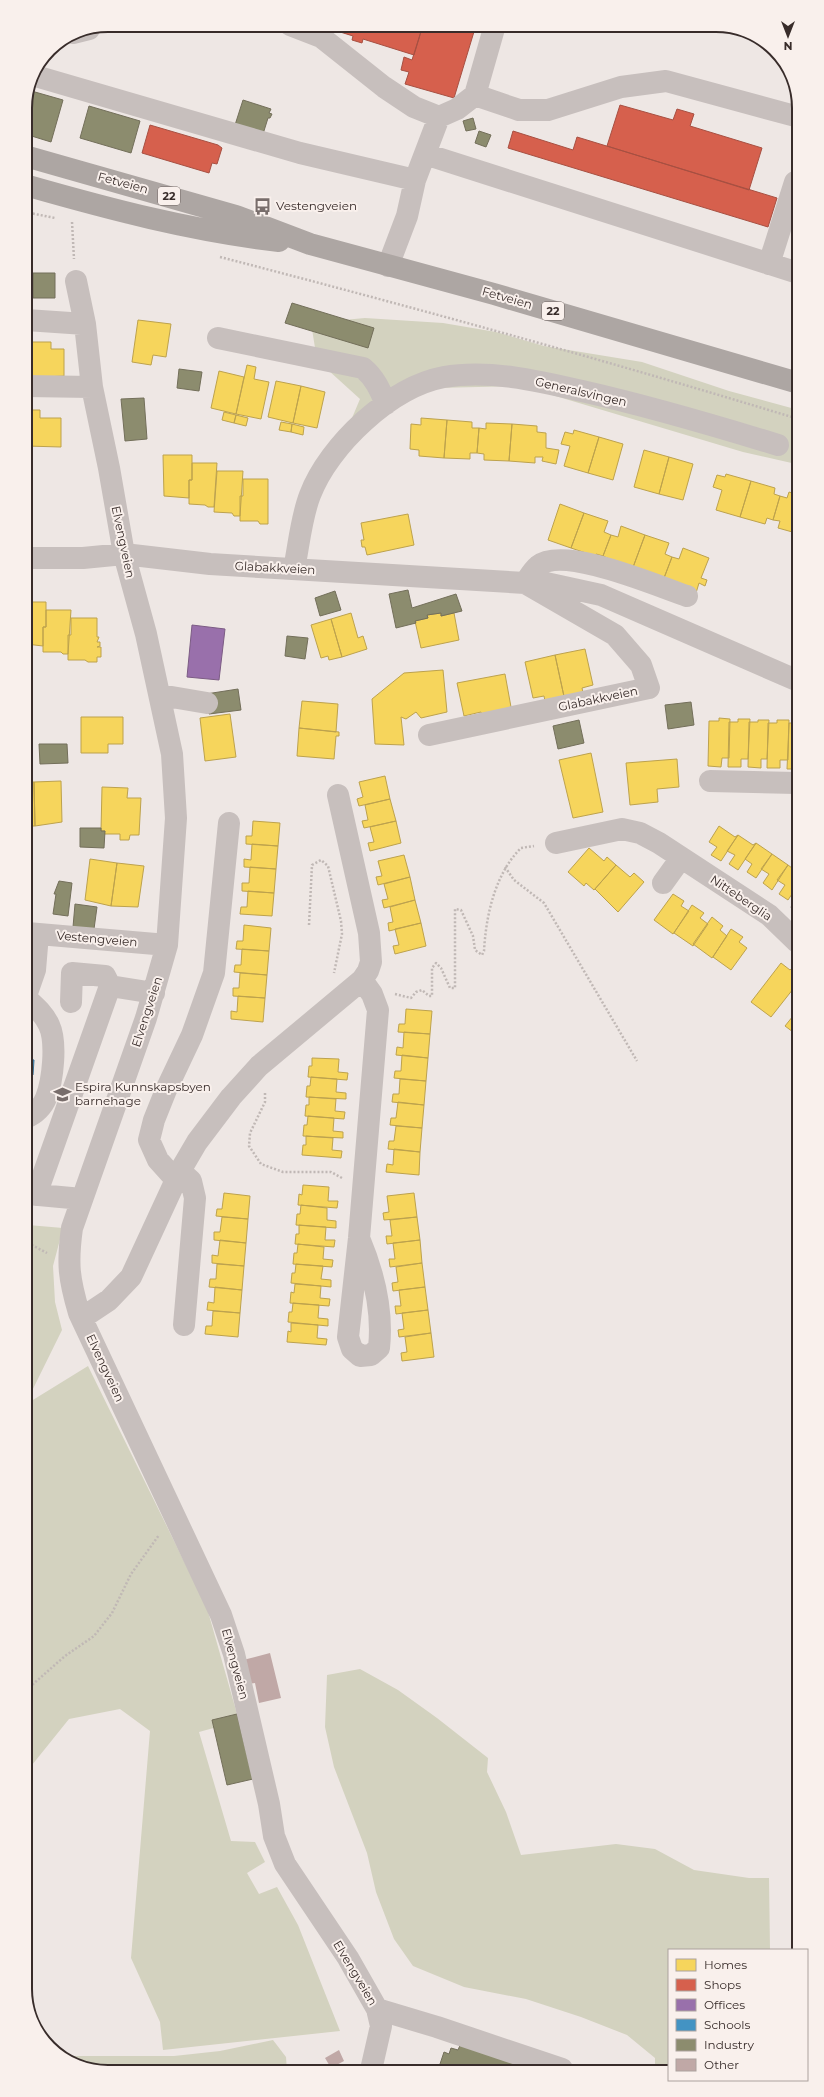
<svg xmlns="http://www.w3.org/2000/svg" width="824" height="2097" font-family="Montserrat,sans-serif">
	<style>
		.green { fill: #d3d2bf }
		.homes { fill: #f6d55c; stroke: #bda24d }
		.shops { fill: #d6604d; stroke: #a75042 }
		.offices { fill: #9970ab; stroke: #7c5c84 }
		.schools { fill: #4393c3; stroke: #407495 }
		.industry { fill: #8c8c6e; stroke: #736f5a }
		.building { fill: #c0a8a6 }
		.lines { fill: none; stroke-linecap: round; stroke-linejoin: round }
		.path { stroke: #c0b8b5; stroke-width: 2.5; stroke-dasharray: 2 2; stroke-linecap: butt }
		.minor { stroke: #c7bfbd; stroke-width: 22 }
		.highway { stroke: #ada6a3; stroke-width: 22 }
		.labels { text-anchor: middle; stroke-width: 4; stroke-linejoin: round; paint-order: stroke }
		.shield { fill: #f9f0ec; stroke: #726764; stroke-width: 1 }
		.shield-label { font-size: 11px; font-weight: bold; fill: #382c2a }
		.street-label { font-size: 12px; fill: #382c2a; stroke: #f9f0ec }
		.poi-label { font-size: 12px; fill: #382c2a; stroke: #f9f0ec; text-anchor: start }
		.rim { fill: none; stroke: #382c2a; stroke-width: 2 }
	</style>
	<rect width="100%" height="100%" fill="#eee7e4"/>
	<!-- green -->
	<path class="green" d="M365 318 443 323 496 332 544 346 642 362 729 391 795 409 796 464 743 452 522 386 393 389 344 437 360 399 317 360 311 323Z
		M28 1225 63 1228 53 1266 55 1302 62 1330 28 1399Z
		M88 1366 207 1608 239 1721 199 1732 231 1841 255 1842 265 1862 247 1873 259 1894 277 1887 298 1925 340 2031 163 2050 160 2022 131 1958 150 1731 120 1709 69 1719 32 1765 29 1766 28 1403Z
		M360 1669 398 1690 437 1718 488 1758 487 1772 506 1812 521 1855 616 1844 655 1849 694 1870 749 1878H769L770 1950H669V2068H655V2058L627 2035 581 2017 526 1999 464 1987 413 1966 394 1939 376 1892 367 1853 334 1767 325 1727 327 1675Z
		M273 2040 286 2057 287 2071 102 2072 61 2056H174L220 2051Z"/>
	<!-- homes -->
	<path class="homes" d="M26 271H29V301H26Z
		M138 320 171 324 166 357 153 355 151 365 132 362Z
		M26 342H51V349H64V376L26 378Z
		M247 365 256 367 254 379 269 382 261 419 236 414Z
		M219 371 244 377 236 414 211 408Z
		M276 381 301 386 293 423 268 417Z
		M301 386 325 392 317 428 293 423Z
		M26 410H40V418H61V447L26 446Z
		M224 412 236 415 234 423 222 420Z
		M236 415 248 418 246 426 234 423Z
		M421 418 447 420 444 458 419 456V450L410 449 411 424 421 425Z
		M447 420 472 422V428H479L477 453H470V459L444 458Z
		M281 422 292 424 291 432 279 430Z
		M486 423 512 424 509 461 484 460V454L477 453 479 428 486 429Z
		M292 424 304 427 303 435 291 432Z
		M512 424 537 426V432L546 433V448L559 450 556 464 542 461 543 457H535V463L509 461Z
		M574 430 599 437 588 473 564 466 570 446 561 444 565 432 573 434Z
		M599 437 623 444 613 480 588 473Z
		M644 450 669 457 659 494 634 487Z
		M163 455H192V480H189V498L164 496Z
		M669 457 693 464 683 500 659 494Z
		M192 463H217L214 507H208L205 505 189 504V480H192Z
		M217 471H243L240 516H234L232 513 214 512Z
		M726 474 751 481 740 517 716 510 722 490 713 487 717 475 725 477Z
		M243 479H268V524H260L258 521H240V496H243Z
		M751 481 775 488 774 494 780 496 773 520 767 518 765 524 740 517Z
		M789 492 796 494V533L778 528 780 521 773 520 780 496 787 498Z
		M560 504 584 513 571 548 548 540Z
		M584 513 608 521 604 532 611 535 603 556 596 554 595 556 571 548Z
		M408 514 414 545 367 555 365 547H362L361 540H364L361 523Z
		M621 526 645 535 632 570 603 556 611 535 618 537Z
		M645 535 669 543 665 554 672 557 664 578 632 570Z
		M683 548 709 558 701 578 707 580 705 586 699 583 696 593 664 578 672 557 679 559Z
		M26 602H46V627H43V646L26 644Z
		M46 610H71L68 654H63L61 652H43V627H46Z
		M351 613 358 638 363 636 367 649 342 657 331 619Z
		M441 613V616L454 613 459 640 421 648 415 621 428 618 427 615Z
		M71 618H97V637H99L97 642H100V646L97 647H101V657H97V662H88L85 660H68V635H71Z
		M331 619 342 657 329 660 328 656 321 658 311 625Z
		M585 649 593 685 582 688 584 697 565 701 555 655Z
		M555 655 565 701 546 706 544 696 533 698 525 662Z
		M443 670 447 712 421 718 416 712 406 719 401 717 404 745 375 744 372 699 404 673Z
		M505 674 511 707 482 718 481 712 464 716 457 683Z
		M302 701 338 704 336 732 299 728Z
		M230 714 236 757 205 761 200 718Z
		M81 717H123V744H108V753H81Z
		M719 718 730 719 729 758H722L721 767 708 766 709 721H719Z
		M27 719H32L31 746H27Z
		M738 719H750L748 759H741V767H728L729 722H738Z
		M758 720H769L767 759H761V768L748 767 749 722H758Z
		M777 720H789L788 760H780V768H767L768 723H777Z
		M789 723H796V769H787Z
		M299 728 339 732V736H336L334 759 297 756Z
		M591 753 603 812 573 818 559 760Z
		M677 759 679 787 657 789 658 802 630 805 626 763Z
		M385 776 390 799 359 806 357 799 363 797 359 782Z
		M61 781 62 822 35 826 34 782Z
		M27 782H34L35 826H27Z
		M102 787 128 788 127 798H141L139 835H130L129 840H120V834H104L105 831H101Z
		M390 799 396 821 364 828 362 821 368 820 365 805Z
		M253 821 280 823 278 846 246 844V836H252Z
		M396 821 401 843 370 851 368 843 374 842 370 827Z
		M719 826 735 837 738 835 721 861 711 855 717 847 709 842Z
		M738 835 753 845 756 843 738 870 729 864 735 855 727 851Z
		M756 843 772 854 756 878 747 872 752 864 745 859Z
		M252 844 278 846 276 869 244 867V859L251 860Z
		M589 848 604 861 607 857 616 865 594 890 586 883 584 886 568 872Z
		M772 854 788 865 772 890 763 883 769 874 761 869Z
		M404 855 410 877 378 885 376 877 382 876 378 861Z
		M90 859 117 863 111 906 85 900Z
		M117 863 144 866 138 907 111 906Z
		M616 865 630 877 634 873 644 882 618 912 595 889Z
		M788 865 796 871V888L788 900 779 894 785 885 777 880Z
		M250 867 276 869 274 893 242 891V883H249Z
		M410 877 415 900 384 908 382 900 388 899 384 884Z
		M27 882H28V919H27Z
		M248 891 274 893 272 916 240 914 241 907H247Z
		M673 894 684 901 681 906 689 911 673 934 654 920Z
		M415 900 421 923 389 931 388 923 393 922 390 907Z
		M692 905 704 913 700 918 708 924 693 946 674 933Z
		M712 917 723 926 720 930 727 936 712 958 693 944Z
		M421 923 426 946 395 954 393 946 399 945 395 929Z
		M244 925 271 928 269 951 236 949 237 941H243Z
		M731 929 743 937 739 942 747 948 731 970 713 957Z
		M242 949 269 951 267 975 234 972 235 965H241Z
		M781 963 790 970 793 967 797 969V984L771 1017 751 1002Z
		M240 973 267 975 265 998 233 996V988H239Z
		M238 996 265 998 263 1022 231 1019V1011L237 1012Z
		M406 1009 432 1011 430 1034 398 1032 399 1024H405Z
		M797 1011V1035L785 1026Z
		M404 1032 430 1034 428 1058 396 1055 397 1047 403 1048Z
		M402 1055 428 1058 426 1081 394 1078 395 1071H401Z
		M312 1058 339 1059 338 1072 348 1073 347 1080 308 1077 309 1066H312Z
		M311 1077 337 1079 336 1092 346 1093V1099L306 1097 307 1086H310Z
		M400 1079 426 1081 424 1105 392 1102 393 1094H399Z
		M309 1097 336 1099 335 1111 345 1112 344 1119 305 1116 306 1105H309Z
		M398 1102 424 1105 422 1128 390 1125 391 1118H396Z
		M308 1116 334 1118 333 1131 343 1132V1138L303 1136 304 1125H307Z
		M396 1126 422 1128 420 1152 388 1149 389 1141H394Z
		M306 1136 333 1138 332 1150 342 1151 341 1158 302 1155 303 1145H306Z
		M394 1149 420 1152 419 1175 386 1172 387 1164 393 1165Z
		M303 1185 329 1187 328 1201H338L337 1208 298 1205 299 1194 302 1195Z
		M224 1193 250 1196 248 1219 216 1216 217 1209H222Z
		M414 1193 417 1217 384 1220 383 1213 389 1212 387 1196Z
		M301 1205 327 1208V1220L336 1221V1228L296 1225 297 1214H300Z
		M222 1217 248 1219 246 1243 214 1240V1232H220Z
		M417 1217 420 1240 387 1244 386 1236H392L390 1220Z
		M299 1225 326 1227 325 1240H335L334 1247 295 1244 296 1234H299Z
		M220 1240 246 1243 244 1266 212 1263V1255L218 1256Z
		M420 1240 422 1263 390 1267 389 1259H395L393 1243Z
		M298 1244 324 1247 323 1259 333 1260 332 1267 293 1264 294 1253H297Z
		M422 1263 425 1287 393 1291 392 1283 398 1282 396 1267Z
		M217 1264 244 1266 242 1290 209 1287 210 1279H216Z
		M296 1264 323 1266 321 1279 331 1280V1287L291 1283 292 1273H295Z
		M295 1284 321 1286 320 1298 330 1299 329 1306 290 1303 291 1292 294 1293Z
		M215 1287 242 1290 240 1313 207 1310 208 1302 214 1303Z
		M425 1287 428 1310 396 1314 395 1306H401L399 1290Z
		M293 1303 319 1305 318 1318 328 1319V1326L288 1322 289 1312H292Z
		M428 1310 431 1333 399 1337 398 1330 404 1329 402 1313Z
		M213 1311 240 1313 238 1337 205 1334 206 1326H212Z
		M291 1323 318 1325 317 1338 327 1339 326 1345 287 1342 288 1331 291 1332Z
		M431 1333 434 1357 402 1361 401 1353 407 1352 405 1337Z"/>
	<!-- shops -->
	<path class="shops" d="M318 25H423L414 55 363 39 362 43 352 40 353 36Z
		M423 25H476L454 98 405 84 409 72 401 70 404 57 412 60Z
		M620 105 673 120 677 109 694 114 690 126 762 148 749 190 607 146Z
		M150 125 218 145 222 148 217 164 212 163 209 173 142 153Z
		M513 131 573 150 577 137 777 198 768 227 508 148Z"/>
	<!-- offices -->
	<path class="offices" d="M192 625 225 629 219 680 187 677Z"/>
	<!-- schools -->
	<path class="schools" d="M27 1037H29L28 1059 34 1060 33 1075 27 1074Z"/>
	<!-- industry -->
	<path class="industry" d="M28 90 63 100 51 142 25 134V103Z
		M243 100 271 109 269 113 272 114 270 118H268L263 134 235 125Z
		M89 106 140 121 131 153 80 138Z
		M473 118 476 129 466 131 463 121Z
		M479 131 491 135 486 147 475 143Z
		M33 273H55V298H33Z
		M292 303 374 328 368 348 285 323Z
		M179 369 202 372 199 391 177 388Z
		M144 398 147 439 125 441 121 399Z
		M408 590 412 608 456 594 462 611 441 616V613L427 615 428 618 415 621 416 623 396 628 389 594Z
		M335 591 341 610 320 616 315 598Z
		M287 636 308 638 305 659 285 656Z
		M238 689 241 710 209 714 206 694Z
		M691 702 694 725 668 729 665 705Z
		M579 720 584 743 558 749 553 726Z
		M39 744H67L68 763 40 764Z
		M80 828H101V831H105L104 848 80 847Z
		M59 881 72 883 68 916 53 914 56 894H54Z
		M75 904 97 907 94 929 73 927Z
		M237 1714 253 1779 227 1785 212 1720Z
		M461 2043 526 2066 524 2069 438 2070 444 2052 449 2054 451 2048 458 2050Z"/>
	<!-- building -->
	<path class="building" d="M270 1653 281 1698 259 1703 255 1683 248 1684 243 1660Z
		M339 2050 344 2061 331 2068 325 2058Z"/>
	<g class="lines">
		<!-- path -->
		<path class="path" d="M25 212 55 218
			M72 222 74 259
			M220 257C413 307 605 360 795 418
			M505 867 514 880 544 903 637 1061
			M791 908 797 900
			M309 925 312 865 321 860 328 866 341 921 342 934 334 973
			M395 994 411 998 416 992 422 990 429 996H432V968L436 963 441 968 450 988H455V909L461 910 473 936 475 950 482 955 484 951C486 915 495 874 521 848L534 846
			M265 1093V1102L250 1133 249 1146 261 1164 283 1172H331L342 1178
			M28 1243 47 1253
			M29 1692 32 1685 65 1656 94 1636 112 1613 131 1574 159 1535"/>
		<!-- minor -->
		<path class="minor" d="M290 25 321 37 384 87 414 107 439 117
			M73 33 89 29
			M32 75 300 153 415 180 439 117 457 109 475 95 495 25
			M475 95 519 110H548L621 87 666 81 795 116
			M425 154 795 272
			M769 264 795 182
			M388 266 407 216 415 180
			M76 281 85 324 92 387 109 468 124 554 146 634 172 754 176 818 167 945 146 1018 72 1228C67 1264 69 1279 79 1313L221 1615 234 1654 269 1804 274 1836 285 1864 348 1958 377 2009 381 2026 371 2070
			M26 320 85 324
			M218 338 363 368C375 378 380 390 386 404
			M26 386 92 387
			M26 558H83L124 554 210 564 525 583 615 635 641 665 649 688 429 735
			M294 569C299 545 301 518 310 495 329 445 391 387 444 377 489 369 539 381 582 391 648 406 713 425 778 445
			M525 583C529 577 533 570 538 566 563 545 657 586 687 596
			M534 583H546L601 595 796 680
			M160 695 207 703
			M710 781 796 783
			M556 843 622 829 640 833 659 843 769 915 797 942
			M663 883 681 858
			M27 933 167 945
			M27 993 35 970 38 934
			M27 999C36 1007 44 1014 49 1025 57 1042 53 1080 46 1098 43 1106 35 1114 27 1117
			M71 1002 72 973 105 976 110 986
			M180 1171 191 1181 195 1198 184 1325
			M176 1180 158 1160 149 1140 154 1120 166 1090 192 1035 214 973 229 823
			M28 1194 82 1199
			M36 1195 110 986 154 993
			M359 1238C373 1271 383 1311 379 1348L371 1355 360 1356 352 1349 348 1337 359 1238 378 1010 372 994 362 980
			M82 1318 109 1300 131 1277 180 1171 197 1142 231 1097 259 1066 362 980 368 971 371 962 369 933 338 795
			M377 2009 437 2027 562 2069"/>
		<!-- highway -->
		<path class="highway" d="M25 156 236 216 310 244 494 294 795 382
			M25 185C109 209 192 231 279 241"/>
	</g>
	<!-- icons -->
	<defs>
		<symbol id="bus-bare" viewBox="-9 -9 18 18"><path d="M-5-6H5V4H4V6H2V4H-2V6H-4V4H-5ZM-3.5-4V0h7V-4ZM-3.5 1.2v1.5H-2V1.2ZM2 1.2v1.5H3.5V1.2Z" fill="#786d6b" stroke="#f9f0ec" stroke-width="2.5" paint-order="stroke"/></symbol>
		<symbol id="school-bare" viewBox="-9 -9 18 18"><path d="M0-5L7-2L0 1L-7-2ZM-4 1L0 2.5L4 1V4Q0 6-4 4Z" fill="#786d6b" stroke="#f9f0ec" stroke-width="2.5" paint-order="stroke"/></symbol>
	</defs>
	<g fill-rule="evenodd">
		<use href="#bus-bare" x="250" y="194" width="25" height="25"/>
		<use href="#school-bare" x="50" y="1082" width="25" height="25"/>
	</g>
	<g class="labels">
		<!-- shield labels -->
		<g class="shield">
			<rect x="158" y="187" width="22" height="18" rx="3"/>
			<rect x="542" y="302" width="22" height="18" rx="3"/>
		</g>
		<g class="shield-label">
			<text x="169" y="200">22</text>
			<text x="553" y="315">22</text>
		</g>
		<!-- street labels -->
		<g class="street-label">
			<text transform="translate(123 183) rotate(15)" y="4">Fetveien</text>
			<text transform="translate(507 298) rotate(16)" y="4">Fetveien</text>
			<text transform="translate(581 392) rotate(13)" y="4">Generalsvingen</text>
			<text transform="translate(123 542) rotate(78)" y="4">Elvengveien</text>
			<text transform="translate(275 568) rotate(3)" y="4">Glabakkveien</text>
			<text transform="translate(598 699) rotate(-12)" y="4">Glabakkveien</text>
			<text transform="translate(741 898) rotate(34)" y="4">Nitteberglia</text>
			<text transform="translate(97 939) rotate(5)" y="4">Vestengveien</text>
			<text transform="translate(147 1012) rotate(-72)" y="4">Elvengveien</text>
			<text transform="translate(105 1368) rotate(65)" y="4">Elvengveien</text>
			<text transform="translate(235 1664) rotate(75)" y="4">Elvengveien</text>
			<text transform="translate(355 1973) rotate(59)" y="4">Elvengveien</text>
		</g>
		<!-- poi labels -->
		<g class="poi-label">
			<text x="276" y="210">Vestengveien</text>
			<text x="75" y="1091">Espira Kunnskapsbyen<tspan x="75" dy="14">barnehage</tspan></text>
		</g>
	</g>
	<!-- crop -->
	<path d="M0 0H824V2097H0ZM108 32H716A76 76 0 0 1 792 108V1989A76 76 0 0 1 716 2065H108A76 76 0 0 1 32 1989V108A76 76 0 0 1 108 32Z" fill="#f9f0ec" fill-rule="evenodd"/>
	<path class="rim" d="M108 32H716A76 76 0 0 1 792 108V1989A76 76 0 0 1 716 2065H108A76 76 0 0 1 32 1989V108A76 76 0 0 1 108 32Z"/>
	<!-- legend -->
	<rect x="668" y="1949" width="140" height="132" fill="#f9f0ec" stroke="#aca29e"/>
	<rect x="676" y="1959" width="20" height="12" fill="#f6d55c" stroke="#aca29e"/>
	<text x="704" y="1969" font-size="12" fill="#382c2a">Homes</text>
	<rect x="676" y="1979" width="20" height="12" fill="#d6604d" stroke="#aca29e"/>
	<text x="704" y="1989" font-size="12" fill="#382c2a">Shops</text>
	<rect x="676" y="1999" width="20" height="12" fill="#9970ab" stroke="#aca29e"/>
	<text x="704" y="2009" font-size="12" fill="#382c2a">Offices</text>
	<rect x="676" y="2019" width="20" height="12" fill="#4393c3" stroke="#aca29e"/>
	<text x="704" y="2029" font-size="12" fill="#382c2a">Schools</text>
	<rect x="676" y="2039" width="20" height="12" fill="#8c8c6e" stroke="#aca29e"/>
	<text x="704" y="2049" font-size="12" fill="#382c2a">Industry</text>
	<rect x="676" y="2059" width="20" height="12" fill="#c0a8a6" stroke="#aca29e"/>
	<text x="704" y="2069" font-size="12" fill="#382c2a">Other</text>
	<!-- north arrow -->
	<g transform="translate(788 36) rotate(180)" stroke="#f9f0ec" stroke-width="3" paint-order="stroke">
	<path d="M0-3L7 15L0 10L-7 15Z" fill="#382c2a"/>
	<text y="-6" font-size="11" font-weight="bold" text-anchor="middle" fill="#382c2a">N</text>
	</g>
</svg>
